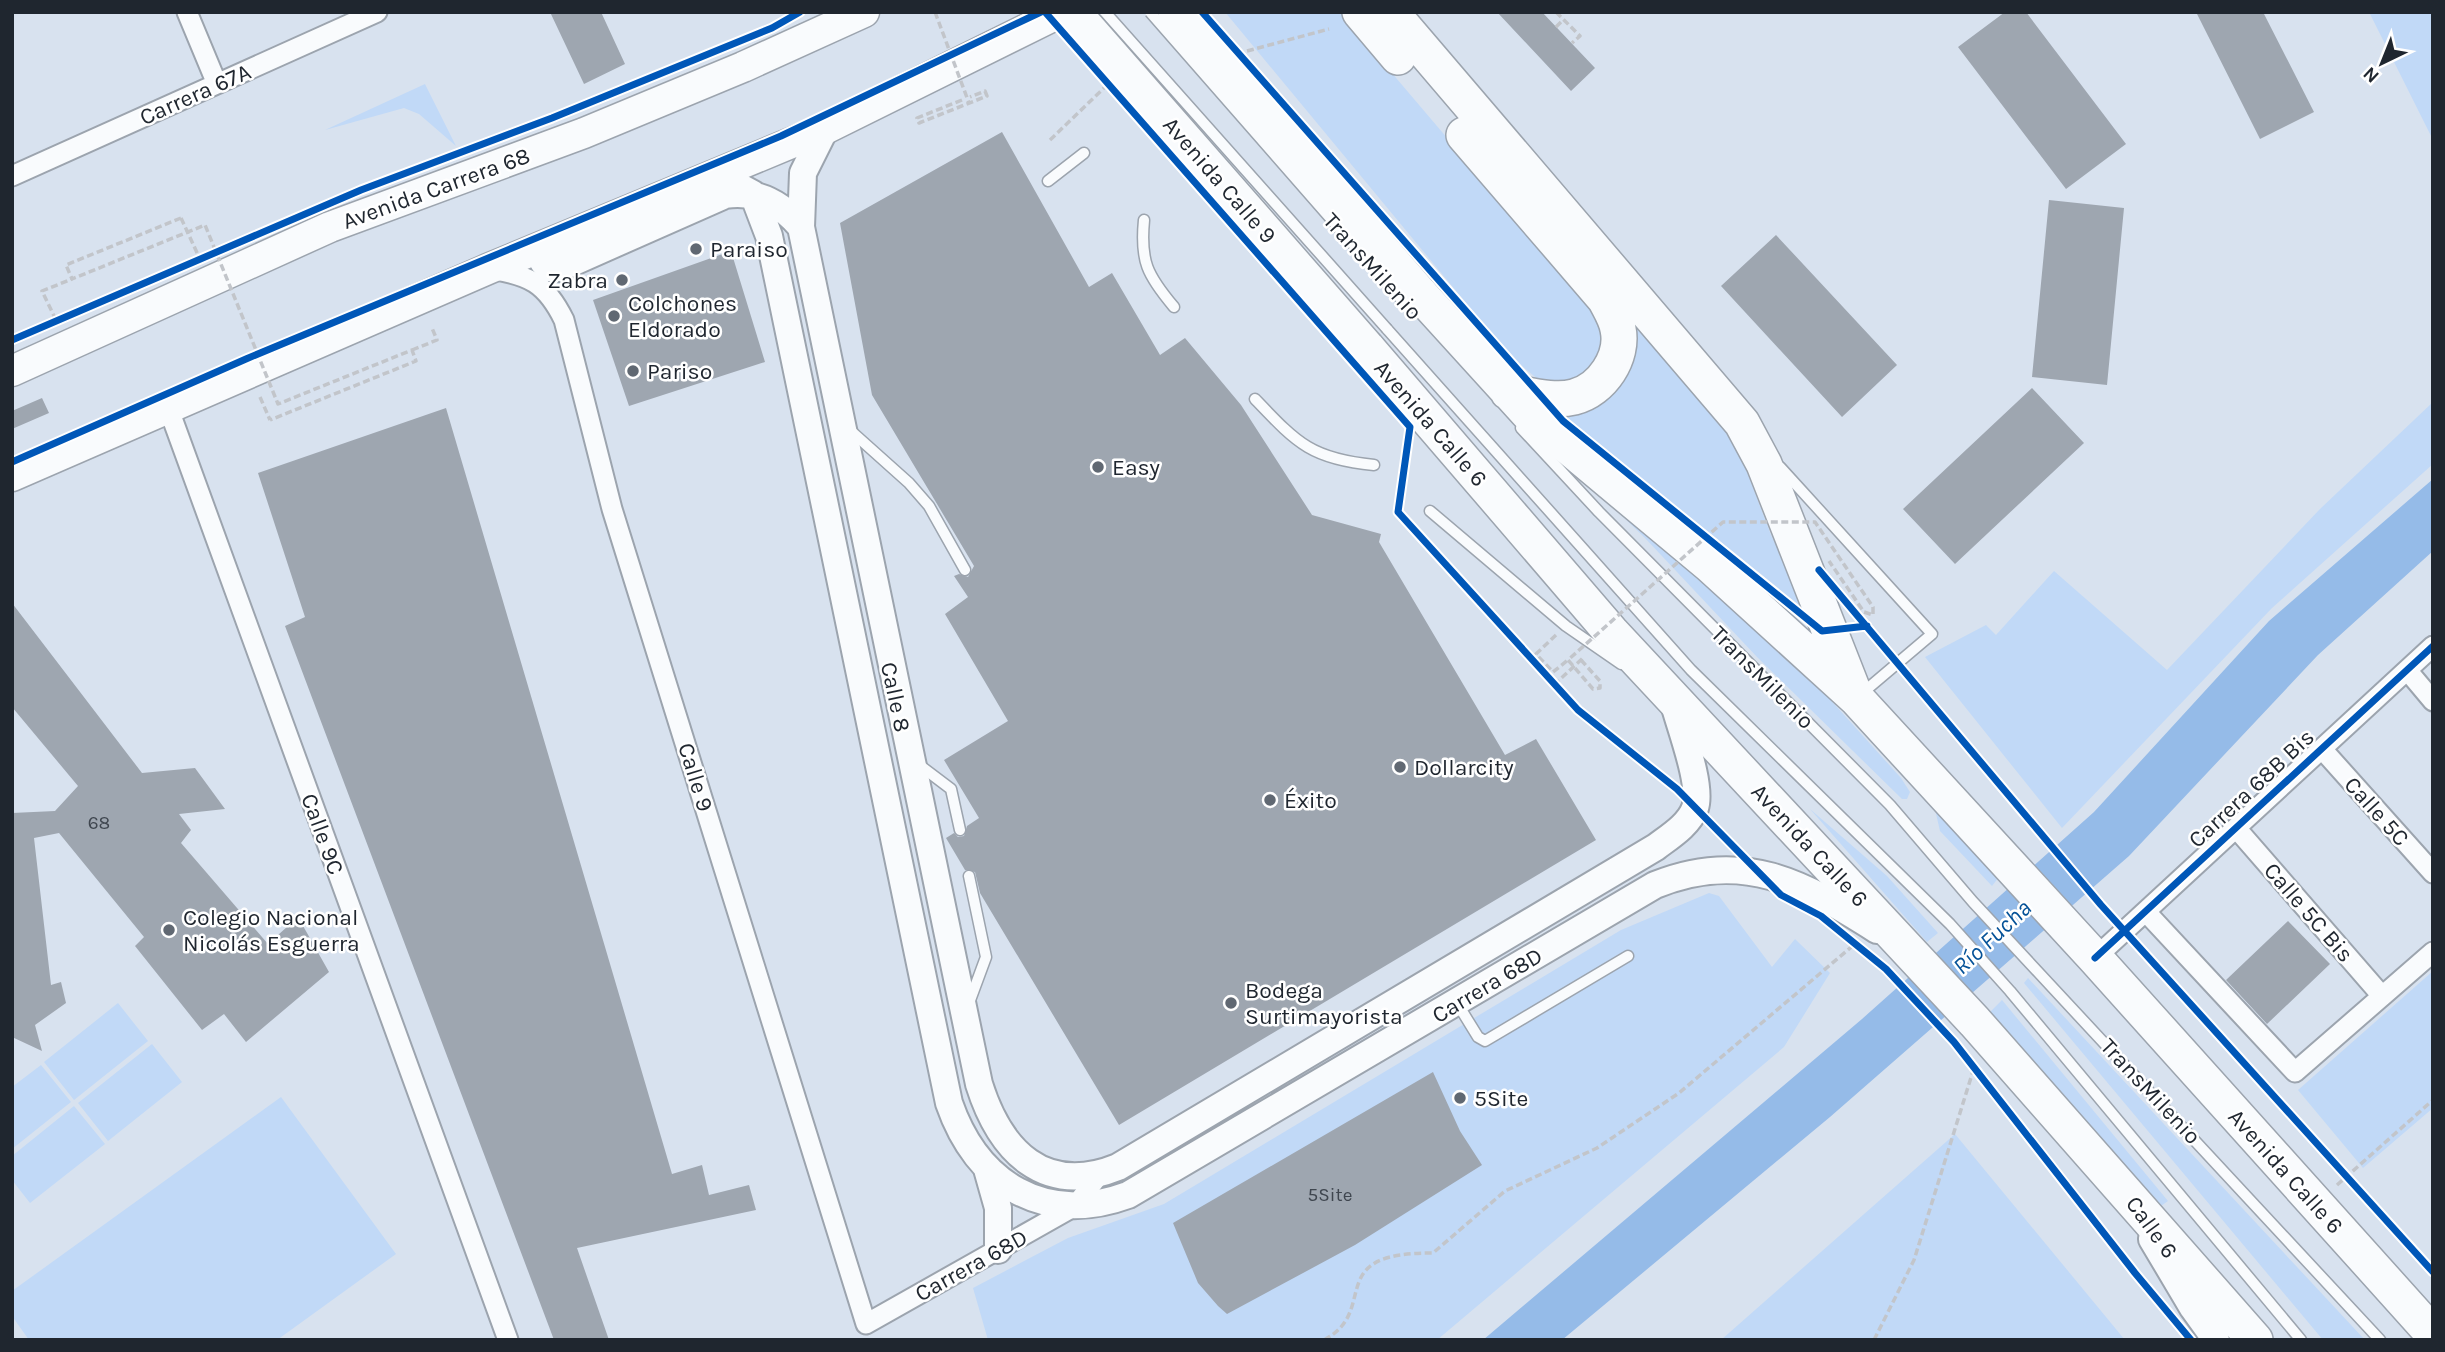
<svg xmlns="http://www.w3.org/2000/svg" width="2445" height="1352" font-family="Karla,sans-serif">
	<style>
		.green { fill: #c1d9f7 }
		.water { fill: #95bbe8 }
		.building { fill: #9ea6b0 }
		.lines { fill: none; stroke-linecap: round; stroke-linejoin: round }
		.lane-casing { stroke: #9ca4ae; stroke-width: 13 }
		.street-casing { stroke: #9ca4ae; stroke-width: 23 }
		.secondary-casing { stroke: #9ca4ae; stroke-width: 30 }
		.primary-casing { stroke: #9ca4ae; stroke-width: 33 }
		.highway-casing { stroke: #9ca4ae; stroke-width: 38 }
		.path { stroke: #c2c5ca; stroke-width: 3.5; stroke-dasharray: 7 3.5; stroke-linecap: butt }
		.lane { stroke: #f9fbfd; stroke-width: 10 }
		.street { stroke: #f9fbfd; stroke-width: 19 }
		.secondary { stroke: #f9fbfd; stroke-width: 26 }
		.primary { stroke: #f9fbfd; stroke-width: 30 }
		.highway { stroke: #f9fbfd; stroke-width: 35 }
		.lane-bridge-casing { stroke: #9ca4ae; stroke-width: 13; stroke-linecap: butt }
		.highway-bridge-casing { stroke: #9ca4ae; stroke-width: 38; stroke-linecap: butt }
		.path-bridge { stroke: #c2c5ca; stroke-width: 3.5; stroke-dasharray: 7 3.5; stroke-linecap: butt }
		.lane-bridge { stroke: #f9fbfd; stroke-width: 10 }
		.highway-bridge { stroke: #f9fbfd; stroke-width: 35 }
		.cycleway-casing { stroke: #fff; stroke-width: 11 }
		.cycleway { stroke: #0057b8; stroke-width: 7 }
		.poi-dot { fill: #606872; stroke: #fff; stroke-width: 2.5 }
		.labels { text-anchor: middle; stroke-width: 5; stroke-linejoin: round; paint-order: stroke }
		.number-label { font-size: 19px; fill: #3f464f }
		.street-label { font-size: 23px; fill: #1f262f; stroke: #fff }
		.poi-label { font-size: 23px; fill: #1f262f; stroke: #fff; text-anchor: start }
		.water-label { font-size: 24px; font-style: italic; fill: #055298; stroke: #fff }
	</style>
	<rect width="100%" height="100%" fill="#d8e2ef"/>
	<!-- green -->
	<path class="green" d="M1225 12H1340L1595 312C1612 349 1601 355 1577 383L1540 381 1510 356Z
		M2369 12H2433V140Z
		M425 84 456 146 419 114 404 108 325 130Z
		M1630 309 1734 438 1771 535 1808 612 1565 417 1580 413Z
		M2433 402V464L2272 608 2062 828 1925 657 1986 625 1996 635 2054 571 2167 670 2320 509Z
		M1553 449 1771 634 1901 778 1910 792 1907 799H1902L1757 657 1645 538Z
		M1934 805 1999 877 1992 886 1940 831Z
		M1810 809 1887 876 1938 933 1927 942Z
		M1709 893 1719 896 1772 967 1795 939 1830 973 1784 1047 1437 1340H988L973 1288 1068 1238 1164 1204 1621 930Z
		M2433 971V1108L2363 1168 2298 1090Z
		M2028 978 2365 1340H2323L2024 983Z
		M2002 1000 2168 1201 2161 1206 1990 1012Z
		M118 1003 148 1041 74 1100 44 1062Z
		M152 1044 182 1082 108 1141 78 1103Z
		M41 1065 71 1102 12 1149V1087Z
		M281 1097 396 1254 277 1340H29L12 1316V1291Z
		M74 1106 105 1144 30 1203 12 1180V1156Z
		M1955 1134 2125 1340H1721Z"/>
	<!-- water -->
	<path class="water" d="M2433 479V551L2318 655 2129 856 1830 1117 1562 1340H1483L1862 1019 2094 812 2269 621Z"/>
	<!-- building -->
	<path class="building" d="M550 12H601L625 64 584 84Z
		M1497 12H1542L1595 68 1571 91Z
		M2005 12H2026L2126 144 2066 189 1958 47Z
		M2196 12H2263L2314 112 2260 139Z
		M1002 132 1089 287 1112 273 1160 355 1185 338 1241 405 1312 515 1381 534 1379 542 1505 755 1536 739 1596 840 1119 1125 980 893 975 872 965 870 946 838 954 833 958 837 964 836 967 826 979 818 944 760 1008 721 945 614 968 597 954 576 959 574 968 577 974 566 872 395 840 223Z
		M2049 200 2124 208 2107 385 2032 377Z
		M1776 235 1897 365 1842 417 1721 286Z
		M731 251 765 362 629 406 593 300Z
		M2032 388 2084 443 1955 564 1903 509Z
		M42 398 49 413 12 429V411Z
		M446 408 672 1174 702 1165 709 1195 749 1185 756 1210 577 1248 609 1340H554L285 626 305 617 258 473Z
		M12 603 142 773 195 768 225 809 179 814 191 830 181 843 268 944 298 917 329 972 246 1042 224 1014 202 1030 135 946 144 937 59 833 34 838 51 985 61 982 66 1003 35 1025 42 1051 12 1037V813L55 811 78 786 12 707Z
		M2288 921 2330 964 2267 1024 2226 980Z
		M1433 1072 1460 1131 1482 1165 1355 1245 1227 1314 1218 1306 1198 1283 1173 1223Z"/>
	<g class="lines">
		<defs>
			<path id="lane" d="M1048 181 1084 153
				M1144 220C1140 261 1147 275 1174 307
				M1387 329 1691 670 1950 924 2010 991 2301 1340
				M1255 399C1297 443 1311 459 1374 465
				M1521 428 1599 512 1890 805 1973 902 2380 1340
				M852 432 909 483 929 506 965 570
				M1780 467 1932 634 1860 695
				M1430 511 1566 626 1621 664
				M918 764 951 789 960 830
				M969 876 986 957 969 1003
				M1457 1003 1478 1037 1485 1041 1628 956"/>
			<path id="street" d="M187 12 217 84
				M12 176 377 12
				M490 269C529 275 546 283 564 320L612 509 866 1324 1075 1206 1099 1175
				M168 407 508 1340
				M2407 670 2433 701
				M2322 749 2433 873
				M2236 828 2382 996
				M2146 912 2295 1072 2433 952
				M2095 958 2433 646"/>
			<path id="secondary" d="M825 129 803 173 801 227 979 1084C1000 1151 1044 1197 1118 1167L1656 847C1669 837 1689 825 1695 808 1703 785 1679 725 1673 700
				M718 175 753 194 769 236 949 1103C977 1184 1044 1226 1128 1195L1655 885C1743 849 1803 883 1877 930
				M551 245 542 254 543 262 548 268H560L725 195C756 190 781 203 801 227
				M987 1169 998 1208V1250
				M2152 1239 2193 1308 2216 1340"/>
			<path id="primary" d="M12 371 330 227 584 133 743 67 864 12
				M12 476 488 269 825 129 1061 12"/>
			<path id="highway" d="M1360 12 1398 57
				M1391 12 1742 423 1764 464 1852 688
				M1464 135 1605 299C1610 309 1616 318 1618 329 1624 357 1602 390 1574 397 1554 402 1529 395 1508 392
				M1419 293 1529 414 1710 565 1856 698 2095 958 2433 1334
				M1367 348 1611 632 1975 1022 2255 1340"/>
		</defs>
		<!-- lane casing -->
		<use href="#lane" class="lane-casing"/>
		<!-- street casing -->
		<use href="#street" class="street-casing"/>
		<!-- secondary casing -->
		<use href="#secondary" class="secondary-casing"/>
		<!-- primary casing -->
		<use href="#primary" class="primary-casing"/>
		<!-- highway casing -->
		<use href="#highway" class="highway-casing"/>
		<!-- path -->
		<path class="path" d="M1556 12 1580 36 1572 43
			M1556 27 1563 20
			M1247 51 1329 29
			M962 100 917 118 919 123 987 96 985 91 970 97
			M1050 140 1104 88
			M181 218 199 257
			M56 320 42 291 72 279
			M412 350 437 340 432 328
			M260 397 270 420
			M1556 635 1536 654 1553 672 1568 660
			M1554 685 1584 657
			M2337 1185 2433 1100
			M1324 1340C1381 1310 1321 1252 1433 1253L1505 1191 1597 1148 1679 1093 1856 943
			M1874 1340 1914 1260 1974 1068"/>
		<!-- lane -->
		<use href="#lane" class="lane"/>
		<!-- street -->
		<use href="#street" class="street"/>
		<!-- secondary -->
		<use href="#secondary" class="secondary"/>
		<!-- primary -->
		<use href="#primary" class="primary"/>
		<!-- highway -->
		<use href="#highway" class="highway"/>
		<defs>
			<path id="lane-bridge" d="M1105 12 1387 329
				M1150 12 1408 307"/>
			<path id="highway-bridge" d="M1073 12 1367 348
				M1176 12 1419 293"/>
		</defs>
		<!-- lane-bridge casing -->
		<use href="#lane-bridge" class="lane-bridge-casing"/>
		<!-- highway-bridge casing -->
		<use href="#highway-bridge" class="highway-bridge-casing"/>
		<!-- path-bridge -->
		<path class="path-bridge" d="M935 12 969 103
			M181 218 66 265 72 279 205 225 278 404 412 350 416 361 270 420
			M1581 660 1600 681V688L1593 689 1568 660 1723 522H1815L1873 607V615L1864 612 1829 561"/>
		<!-- lane-bridge -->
		<use href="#lane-bridge" class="lane-bridge"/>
		<!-- highway-bridge -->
		<use href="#highway-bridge" class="highway-bridge"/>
		<defs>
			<path id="cycleway" d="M1045 12 1410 427 1398 512 1578 710 1677 789 1781 895 1821 916 1886 969 1954 1042 2135 1273 2191 1340
				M1202 12 1563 421 1822 631 1867 626
				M12 340 361 190 552 118 772 28 800 12
				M12 462 246 359 781 136 1041 12
				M1819 570 2101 905 2433 1272
				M2095 958 2433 646"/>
		</defs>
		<!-- cycleway casing -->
		<use href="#cycleway" class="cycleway-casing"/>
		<!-- cycleway -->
		<use href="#cycleway" class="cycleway"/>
	</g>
	<!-- markers -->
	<g class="poi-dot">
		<circle cx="696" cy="249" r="7"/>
		<circle cx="622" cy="280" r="7"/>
		<circle cx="614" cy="316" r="7"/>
		<circle cx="633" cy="371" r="7"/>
		<circle cx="1098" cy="467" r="7"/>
		<circle cx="1400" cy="767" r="7"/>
		<circle cx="1270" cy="800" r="7"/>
		<circle cx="169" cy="930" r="7"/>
		<circle cx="1231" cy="1003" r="7"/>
		<circle cx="1460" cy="1098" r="7"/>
	</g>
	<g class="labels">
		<!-- number labels -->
		<g class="number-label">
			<text x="99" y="829">68</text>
			<text x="1330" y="1201">5Site</text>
		</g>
		<!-- street labels -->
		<g class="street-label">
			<text transform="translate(195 94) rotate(-24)" y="8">Carrera 67A</text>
			<text transform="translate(1220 180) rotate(49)" y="8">Avenida Calle 9</text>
			<text transform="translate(436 188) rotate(-20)" y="8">Avenida Carrera 68</text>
			<text transform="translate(1373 266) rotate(48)" y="8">TransMilenio</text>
			<text transform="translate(1431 423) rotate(49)" y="8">Avenida Calle 6</text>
			<text transform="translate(1763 677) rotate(45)" y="8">TransMilenio</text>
			<text transform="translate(896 697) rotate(78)" y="8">Calle 8</text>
			<text transform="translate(696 777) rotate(73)" y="8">Calle 9</text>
			<text transform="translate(2251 788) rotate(-43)" y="8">Carrera 68B Bis</text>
			<text transform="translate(2377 811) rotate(48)" y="8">Calle 5C</text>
			<text transform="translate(323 834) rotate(70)" y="8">Calle 9C</text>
			<text transform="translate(1810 845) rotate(47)" y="8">Avenida Calle 6</text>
			<text transform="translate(2309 912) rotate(49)" y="8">Calle 5C Bis</text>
			<text transform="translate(1487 985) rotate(-31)" y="8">Carrera 68D</text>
			<text transform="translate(2151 1091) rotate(47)" y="8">TransMilenio</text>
			<text transform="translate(2286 1171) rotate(48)" y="8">Avenida Calle 6</text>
			<text transform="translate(2152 1227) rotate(54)" y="8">Calle 6</text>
			<text transform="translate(971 1265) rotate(-29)" y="8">Carrera 68D</text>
		</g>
		<!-- poi labels -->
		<g class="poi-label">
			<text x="710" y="257">Paraiso</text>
			<text x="608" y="288" text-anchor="end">Zabra</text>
			<text x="628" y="311">Colchones<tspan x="628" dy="26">Eldorado</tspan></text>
			<text x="647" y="379">Pariso</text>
			<text x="1112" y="475">Easy</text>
			<text x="1414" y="775">Dollarcity</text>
			<text x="1284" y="808">Éxito</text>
			<text x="183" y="925">Colegio Nacional<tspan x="183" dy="26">Nicolás Esguerra</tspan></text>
			<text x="1245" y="998">Bodega<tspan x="1245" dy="26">Surtimayorista</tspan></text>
			<text x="1474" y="1106">5Site</text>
		</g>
		<!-- water labels -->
		<g class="water-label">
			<text transform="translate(1992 937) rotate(-43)" y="8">Río Fucha</text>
		</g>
	</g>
	<!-- border -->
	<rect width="2445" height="1352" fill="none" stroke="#1f262f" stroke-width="28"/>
	<!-- north arrow -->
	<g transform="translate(2382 63) rotate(223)" stroke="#ffffff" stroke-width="5" paint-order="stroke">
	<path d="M0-5L12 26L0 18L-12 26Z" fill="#1f262f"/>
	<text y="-10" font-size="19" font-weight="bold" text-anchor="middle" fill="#1f262f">N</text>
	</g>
</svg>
